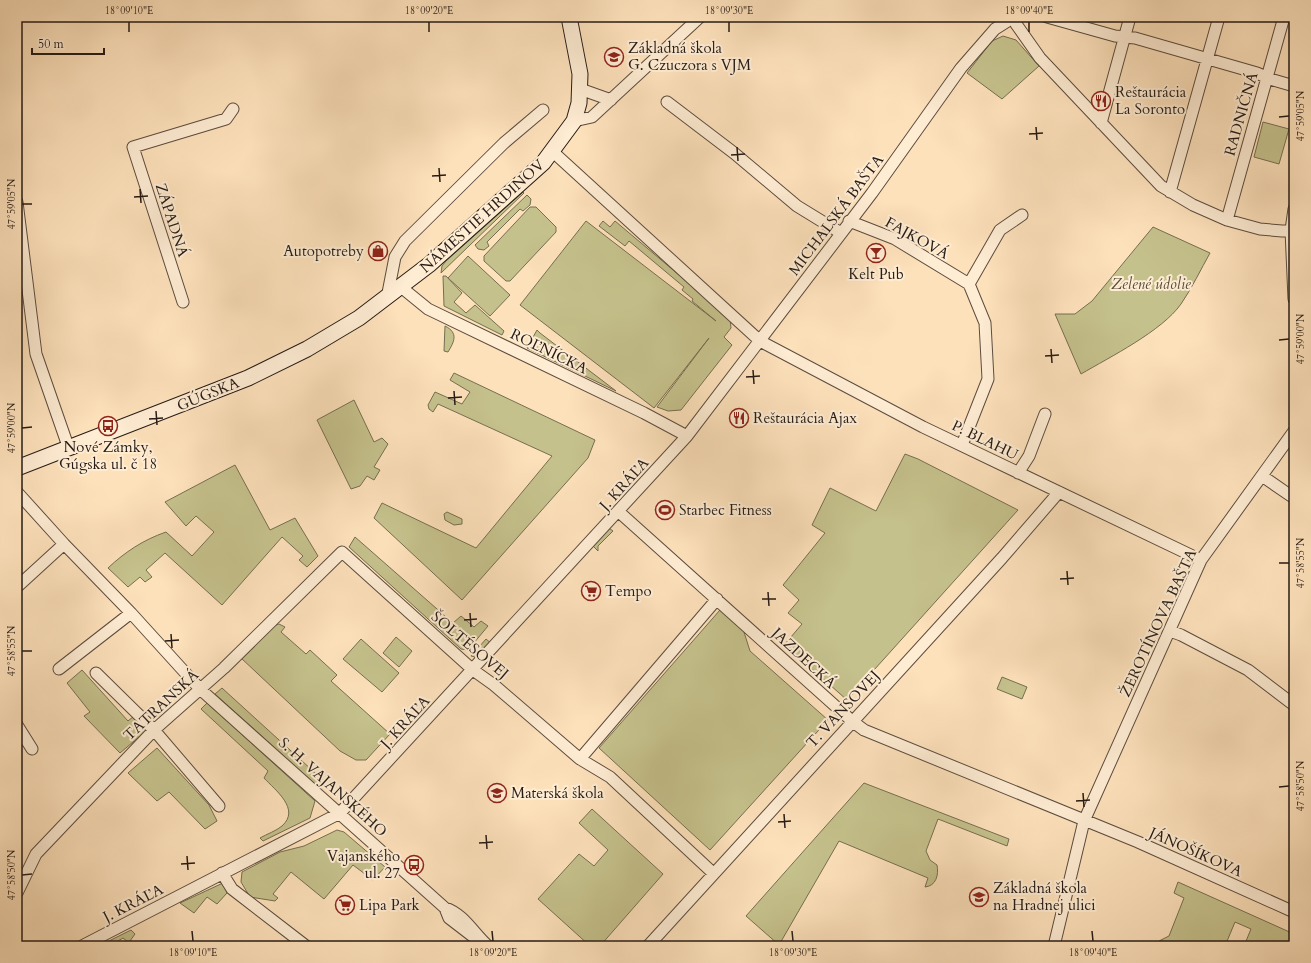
<svg xmlns="http://www.w3.org/2000/svg" width="1311" height="963" font-family="Cardo,serif">
	<style>
		.green { fill: #c5c18c; stroke: #766e50 }
		.lines { fill: none; stroke-linecap: round; stroke-linejoin: round }
		.street-casing { stroke: #5c4c3e; stroke-width: 13 }
		.secondary-casing { stroke: #261b15; stroke-width: 17 }
		.street { stroke: #feecd3; stroke-width: 11 }
		.secondary { stroke: #feecd3; stroke-width: 15 }
		.ticks { fill: none; stroke: #261b15; stroke-width: 1.5 }
		.labels { text-anchor: middle; stroke-width: 4; stroke-linejoin: round; paint-order: stroke }
		.poi-label { font-size: 15px; fill: #261b15; stroke: #feecd3; text-anchor: start }
		.street-label { font-size: 15px; fill: #261b15; stroke: #feecd3 }
		.park-label { font-size: 15px; font-style: italic; fill: #564d39; stroke: #feecd3 }
		.neatline { fill: none; stroke: #261b15; stroke-width: 1.5 }
		.ticks-label { font-size: 10px; text-anchor: middle; fill: #261b15 }
	</style>
	<rect width="100%" height="100%" fill="#fde1bb"/>
	<filter id="stains"><feTurbulence type="fractalNoise" baseFrequency=".005" numOctaves="4"/><feColorMatrix values="0 0 0 0 .2 0 0 0 0 .09 0 0 0 0 .02 0 0 0 .5 -.17"/></filter>
	<radialGradient id="worn" r=".72"><stop offset=".6" stop-color="#630" stop-opacity="0"/><stop offset="1" stop-color="#630" stop-opacity=".3"/></radialGradient>
	<!-- green -->
	<path class="green" d="M1003 36 1016 40 1039 66 1002 99 967 73 992 41Z
		M1263 122 1289 129 1279 164 1254 157Z
		M523 192 524 193 441 273 442 266 446 261Z
		M527 195 531 199 530 205 523 211 520 209 487 242 489 246 484 250 478 249 475 245Z
		M530 207H536L556 227V232L510 281H506L484 261V256Z
		M586 221 716 321 692 301 693 299 682 290 684 287 629 241 625 246 599 226 603 221 610 227 615 221 730 318 731 328 724 337 732 345 681 410 668 411 657 407 709 338 654 408 520 305Z
		M1153 227 1210 253C1201 269 1192 288 1181 304 1162 331 1110 357 1081 374L1055 314H1075L1092 301Z
		M468 256 510 295 490 316 448 278Z
		M443 276H446L462 293 454 302 466 313 475 305 504 331 502 335 444 306Z
		M445 326C459 333 454 342 448 352L444 351Z
		M537 330 540 333 616 391 527 348Z
		M454 373 595 440 588 458 462 600 374 518 382 503 476 548 552 456 438 404 433 412 429 409 428 405 435 392 462 404 470 392 450 380Z
		M354 400 374 442 382 438 388 444 374 467 380 470 374 480 367 476 360 486 351 489 317 420Z
		M905 454 918 459 1018 510 847 700 786 646 785 644 802 624 788 613 799 600 783 585 825 533 812 525 830 488 876 511Z
		M235 465 270 530 295 518 318 556 307 567 299 560 303 556 282 537 222 605 165 553 146 570 152 577 145 582 140 577 128 587 108 568C125 552 143 540 166 532L192 556 214 532 196 516 186 526 165 502Z
		M447 512 462 519V524L454 525 445 520 444 514Z
		M609 528 613 531 598 546V551L593 546Z
		M355 537 453 623 461 616 474 627 481 621 488 626 468 650 461 649 349 547Z
		M720 610 743 629 750 651 828 720 710 850 599 748Z
		M279 624 285 627 281 632 306 654 310 650 337 675 331 681 390 734 366 760H356L340 751 241 658 273 626Z
		M396 637 412 651 399 667 383 653Z
		M361 639 399 673 382 692 343 659Z
		M486 639 492 644 479 658 471 656Z
		M82 670 128 721 134 716 144 726 146 731 120 753 84 716 90 712 67 683Z
		M1002 677 1027 687 1022 699 997 689Z
		M222 688 324 781 319 788 215 694Z
		M207 703 315 801 310 818 263 841 260 838C267 834 276 831 282 826 301 809 275 790 264 778L268 771 201 709Z
		M157 748 209 805 217 821 205 829 169 792 157 801 128 773Z
		M864 783 1009 839 1007 846 938 819 926 851 930 860 937 865C939 875 936 886 925 887L928 878 839 841 779 945 746 916Z
		M592 809 663 874 600 946H590L538 899 579 854 594 866 608 850 579 823Z
		M337 830 344 832 385 867 373 880 353 865 324 899 291 872 273 894 278 898 275 901 250 897 241 882 242 872 280 852 304 846Z
		M1178 882 1294 934V946H1244L1251 929 1235 922 1225 946H1157L1159 941 1169 936 1184 898 1174 893Z
		M223 883 227 893 217 904 207 897 194 913 180 903Z
		M131 930 135 934 130 941 136 946H133L123 938 110 946H99Z"/>
	<g class="lines">
		<defs>
			<path id="street" d="M1014 17 1016 24 1040 58 1161 186 1193 205 1227 220 1260 229 1282 231 1294 230
				M1047 17 1115 36 1135 38 1257 73 1270 79 1294 86
				M580 89 611 100
				M667 102 734 153 797 206 841 233
				M574 121 592 117 700 17
				M1101 123 1130 17
				M552 151 760 341 923 427 1201 560
				M1170 192 1219 17
				M17 202 36 354 69 449
				M1294 209 1291 230 1294 299
				M1227 220 1284 17
				M849 221 895 239 969 284 985 323 988 379 962 445
				M969 284 1000 230 1022 215
				M401 287 428 309 644 413 687 436
				M387 298 395 257 405 241 504 143 543 110
				M183 302 133 147 226 119 233 109
				M1018 473 1029 456 1045 414
				M1262 476 1294 498
				M17 492 64 544 131 613 200 689 445 908C464 914 474 934 488 946
				M619 512 852 721 864 730 1138 842 1294 912
				M17 587 64 544
				M1170 631 1181 635 1248 670 1294 705
				M59 669 131 613
				M96 673 154 730 219 806
				M17 725 32 749
				M580 759 717 599
				M222 873 232 889 306 946
				M17 893 36 854 154 730 224 668 342 552 473 670 494 685 580 759 610 777 713 873
				M445 908 449 918 475 938
				M82 946 340 813 687 436 872 193 961 68 995 29 1014 17
				M648 946 1002 558 1059 492
				M1054 946 1084 821 1201 560 1294 431"/>
			<path id="secondary" d="M17 468 248 378 307 349 359 318 430 264 543 163 574 121 579 103 580 74 569 17"/>
		</defs>
		<!-- street casing -->
		<use href="#street" class="street-casing"/>
		<!-- secondary casing -->
		<use href="#secondary" class="secondary-casing"/>
		<!-- street -->
		<use href="#street" class="street"/>
		<!-- secondary -->
		<use href="#secondary" class="secondary"/>
	</g>
	<!-- ticks -->
	<path class="ticks" d="M129 22V32M429 22V32M729 22V32M1029 22V32M1279 117 1289 116M1036 127 1037 140M1029 134 1043 133M737 147 738 161M731 155 745 154M439 168 440 182M432 176 446 175M140 189 141 203M134 197 148 196M22 204H32M1279 340 1289 339M1051 349 1052 363M1045 356 1059 355M753 370 754 384M746 377 760 376M454 391 455 405M448 398 462 397M156 411 157 425M149 419 163 418M22 428 32 427M1279 563H1289M1067 571 1068 585M1060 579 1074 578M768 592 769 606M762 599H776M470 613 471 627M464 620 477 619M171 634 172 648M165 641 179 640M22 651H32M1279 787 1289 786M1083 793 1084 807M1076 801 1090 800M784 814 785 828M778 822 791 821M486 835 487 849M479 843 493 842M187 856 188 870M181 864 195 863M22 875 32 874M192 931 193 941M492 931 493 941M792 931 793 941M1092 931 1093 941"/>
	<!-- icons -->
	<defs>
		<symbol id="school-ring" viewBox="-11 -11 22 22"><circle r="9.5" fill="#feecd3" stroke="#8f2418" stroke-width="1.5"/><path d="M0-5L7-2L0 1L-7-2ZM-4 1L0 2.5L4 1V4Q0 6-4 4Z" fill="#8f2418"/></symbol>
		<symbol id="restaurant-ring" viewBox="-11 -11 22 22"><circle r="9.5" fill="#feecd3" stroke="#8f2418" stroke-width="1.5"/><path d="M-5-6h1v4h1v-4h1v4h1v-4h1v5L-1.5 .5V6h-2V.5L-5-1ZM5-6V6H3V1.5H1.5Q1.5-4 5-6Z" fill="#8f2418"/></symbol>
		<symbol id="shop-ring" viewBox="-11 -11 22 22"><circle r="9.5" fill="#feecd3" stroke="#8f2418" stroke-width="1.5"/><path d="M-5-2.5h2.3a2.7 3.5 0 0 1 5.4 0H5L5.5 6h-11ZM-1.5-2.5h3a1.5 2.3 0 0 0-3 0Z" fill="#8f2418"/></symbol>
		<symbol id="bar-ring" viewBox="-11 -11 22 22"><circle r="9.5" fill="#feecd3" stroke="#8f2418" stroke-width="1.5"/><path d="M-6-5H6L.8 .8V4.5H3.5V6h-7V4.5H-.8V.8Z" fill="#8f2418"/></symbol>
		<symbol id="bus-ring" viewBox="-11 -11 22 22"><circle r="9.5" fill="#feecd3" stroke="#8f2418" stroke-width="1.5"/><path d="M-5-6H5V4H4V6H2V4H-2V6H-4V4H-5ZM-3.5-4V0h7V-4ZM-3.5 1.2v1.5H-2V1.2ZM2 1.2v1.5H3.5V1.2Z" fill="#8f2418"/></symbol>
		<symbol id="stadium-ring" viewBox="-11 -11 22 22"><circle r="9.5" fill="#feecd3" stroke="#8f2418" stroke-width="1.5"/><path d="M0-5a6.5 5 0 1 0 0 10a6.5 5 0 1 0 0-10ZM-3.5-1.8h7v3.6h-7Z" fill="#8f2418"/></symbol>
		<symbol id="supermarket-ring" viewBox="-11 -11 22 22"><circle r="9.5" fill="#feecd3" stroke="#8f2418" stroke-width="1.5"/><path d="M-6-5.5h2.5l.6 2H6L4.5 2H-2.5L-4.4-4H-6ZM-1.5 3.2a1.3 1.3 0 1 0 .1 0ZM3 3.2a1.3 1.3 0 1 0 .1 0Z" fill="#8f2418"/></symbol>
	</defs>
	<g fill-rule="evenodd">
		<use href="#school-ring" x="603" y="46" width="22" height="22"/>
		<use href="#restaurant-ring" x="1090" y="90" width="22" height="22"/>
		<use href="#shop-ring" x="367" y="240" width="22" height="22"/>
		<use href="#bar-ring" x="865" y="242" width="22" height="22"/>
		<use href="#restaurant-ring" x="728" y="407" width="22" height="22"/>
		<use href="#bus-ring" x="97" y="415" width="22" height="22"/>
		<use href="#stadium-ring" x="654" y="499" width="22" height="22"/>
		<use href="#supermarket-ring" x="580" y="580" width="22" height="22"/>
		<use href="#school-ring" x="486" y="782" width="22" height="22"/>
		<use href="#bus-ring" x="403" y="854" width="22" height="22"/>
		<use href="#school-ring" x="968" y="886" width="22" height="22"/>
		<use href="#supermarket-ring" x="334" y="894" width="22" height="22"/>
	</g>
	<g class="labels">
		<!-- poi labels -->
		<g class="poi-label">
			<text x="628" y="53">Základná škola<tspan x="628" dy="17">G. Czuczora s VJM</tspan></text>
			<text x="1115" y="97">Reštaurácia<tspan x="1115" dy="17">La Soronto</tspan></text>
			<text x="364" y="256" text-anchor="end">Autopotreby</text>
			<text x="876" y="279" text-anchor="middle">Kelt Pub</text>
			<text x="753" y="423">Reštaurácia Ajax</text>
			<text x="108" y="452" text-anchor="middle">Nové Zámky,<tspan x="108" dy="17">Gúgska ul. č 18</tspan></text>
			<text x="679" y="515">Starbec Fitness</text>
			<text x="605" y="596">Tempo</text>
			<text x="511" y="798">Materská škola</text>
			<text x="400" y="861" text-anchor="end">Vajanského<tspan x="400" dy="17">ul. 27</tspan></text>
			<text x="993" y="893">Základná škola<tspan x="993" dy="17">na Hradnej ulici</tspan></text>
			<text x="359" y="910">Lipa Park</text>
		</g>
		<!-- street labels -->
		<g class="street-label">
			<text transform="translate(1241 114) rotate(-74)" y="5">RADNIČNÁ</text>
			<text transform="translate(836 215) rotate(-53)" y="5">MICHALSKÁ BAŠTA</text>
			<text transform="translate(482 216) rotate(-42)" y="5">NÁMESTIE HRDINOV</text>
			<text transform="translate(172 220) rotate(72)" y="5">ZÁPADNÁ</text>
			<text transform="translate(917 238) rotate(29)" y="5">FAJKOVÁ</text>
			<text transform="translate(549 351) rotate(26)" y="5">ROĽNÍCKA</text>
			<text transform="translate(208 394) rotate(-22)" y="5">GÚGSKA</text>
			<text transform="translate(985 440) rotate(26)" y="5">P. BLAHU</text>
			<text transform="translate(624 484) rotate(-48)" y="5">J. KRÁĽA</text>
			<text transform="translate(1158 623) rotate(-65)" y="5">ŽEROTÍNOVA BAŠTA</text>
			<text transform="translate(470 645) rotate(40)" y="5">ŠOLTÉSOVEJ</text>
			<text transform="translate(804 658) rotate(43)" y="5">JAZDECKÁ</text>
			<text transform="translate(161 705) rotate(-43)" y="5">TATRANSKÁ</text>
			<text transform="translate(843 709) rotate(-47)" y="5">T. VANSOVEJ</text>
			<text transform="translate(405 722) rotate(-48)" y="5">J. KRÁĽA</text>
			<text transform="translate(333 787) rotate(42)" y="5">S. H. VAJANSKÉHO</text>
			<text transform="translate(1196 852) rotate(24)" y="5">JÁNOŠÍKOVA</text>
			<text transform="translate(133 903) rotate(-27)" y="5">J. KRÁĽA</text>
		</g>
		<!-- park labels -->
		<g class="park-label">
			<text x="1151" y="289">Zelené údolie</text>
		</g>
	</g>
	<!-- margin -->
	<rect width="1311" height="963" fill="none" stroke="#fde1bb" stroke-width="44"/>
	<!-- scale -->
	<path d="M32 48v6h72v-6" fill="none" stroke="#261b15" stroke-width="2"/>
	<text x="38" y="48" font-size="12" fill="#261b15" stroke="#feecd3" stroke-width="3" paint-order="stroke">50 m</text>
	<rect x="22" y="22" width="1267" height="919" class="neatline"/>
	<g class="ticks-label">
		<text x="129" y="14">18°09'10"E</text>
		<text x="429" y="14">18°09'20"E</text>
		<text x="729" y="14">18°09'30"E</text>
		<text x="1029" y="14">18°09'40"E</text>
		<text transform="translate(1300 116) rotate(-90)" y="4">47°59'05"N</text>
		<text transform="translate(11 204) rotate(-90)" y="4">47°59'05"N</text>
		<text transform="translate(1300 339) rotate(-90)" y="4">47°59'00"N</text>
		<text transform="translate(11 428) rotate(-90)" y="4">47°59'00"N</text>
		<text transform="translate(1300 563) rotate(-90)" y="4">47°58'55"N</text>
		<text transform="translate(11 651) rotate(-90)" y="4">47°58'55"N</text>
		<text transform="translate(1300 786) rotate(-90)" y="4">47°58'50"N</text>
		<text transform="translate(11 875) rotate(-90)" y="4">47°58'50"N</text>
		<text x="193" y="956">18°09'10"E</text>
		<text x="493" y="956">18°09'20"E</text>
		<text x="793" y="956">18°09'30"E</text>
		<text x="1093" y="956">18°09'40"E</text>
	</g>
	<rect width="100%" height="100%" filter="url(#stains)"/>
	<rect width="100%" height="100%" fill="url(#worn)"/>
</svg>
